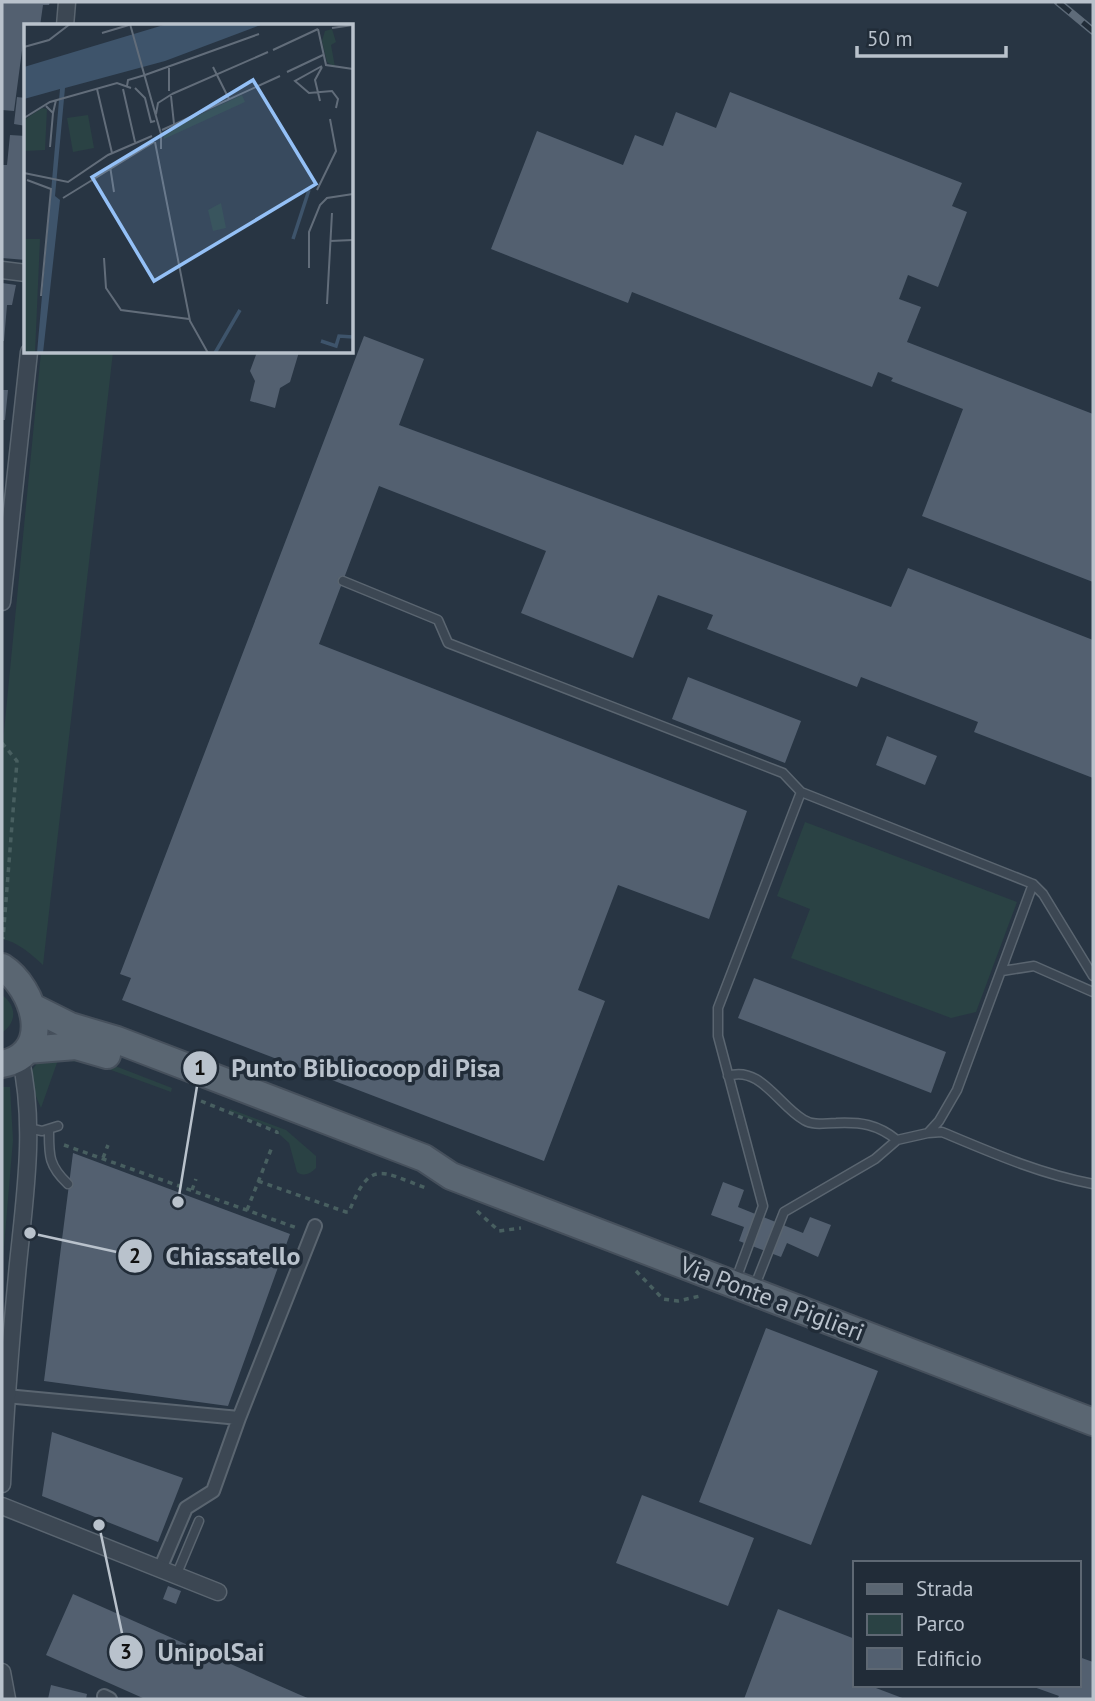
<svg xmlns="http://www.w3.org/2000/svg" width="1095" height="1701" font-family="'PT Sans',sans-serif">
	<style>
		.green { fill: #2a4244 }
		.building { fill: #536070 }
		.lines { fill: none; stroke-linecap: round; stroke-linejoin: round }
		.service-casing { stroke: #5a6570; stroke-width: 11 }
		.pedestrian-casing { stroke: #5a6570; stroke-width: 16 }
		.minor-casing { stroke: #5a6570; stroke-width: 19 }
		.primary-casing { stroke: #46505c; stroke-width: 30 }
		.path { stroke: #485f60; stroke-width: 3.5; stroke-dasharray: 5 5; stroke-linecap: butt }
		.service { stroke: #3c4753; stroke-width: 8 }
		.pedestrian { stroke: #3c4753; stroke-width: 12 }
		.minor { stroke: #3c4753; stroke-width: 16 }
		.primary { stroke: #5a6672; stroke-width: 26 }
		.rail-casing { stroke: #5e6b79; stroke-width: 8 }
		.rail { stroke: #212c38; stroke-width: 5; stroke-dasharray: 16; stroke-linecap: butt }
		.labels { text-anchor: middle; stroke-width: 7; stroke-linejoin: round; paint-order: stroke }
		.street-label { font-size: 24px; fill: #b9c2cc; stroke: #212c38 }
		.inset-river { fill: none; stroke: #3e546b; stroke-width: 3.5 }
		.inset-road { fill: none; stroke: #626d7a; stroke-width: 2 }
		.view { fill: #94c0f6; fill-opacity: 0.15; stroke: #94c0f6; stroke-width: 3.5 }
		.inset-edge { fill: none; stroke: #b9c2cc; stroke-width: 3.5 }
		.leader { fill: none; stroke: #b9c2cc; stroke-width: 2.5 }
		.callout-dot { fill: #b9c2cc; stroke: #212c38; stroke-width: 2.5 }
		.mark-label { font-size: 21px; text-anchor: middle; font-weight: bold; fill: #111 }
		.callout-label { font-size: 26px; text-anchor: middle; font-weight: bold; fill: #b9c2cc; stroke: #212c38; stroke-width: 7; stroke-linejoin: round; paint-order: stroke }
	</style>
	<rect width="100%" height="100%" fill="#283543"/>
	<!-- green -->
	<path class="green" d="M41 352H113L43 965C31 954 18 942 2 939V752Z
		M805 822 1017 902 976 1012 951 1018 791 958 810 909 777 896Z
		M2 995C17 1006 17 1022 2 1033Z
		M52 1054 97 1059 172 1088 171 1092 92 1063 58 1060 41 1108C30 1082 21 1069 52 1054Z
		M2 1087H10L13 1140 2 1270Z
		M230 1109 286 1130 316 1156V1168C310 1174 304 1177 297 1172L289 1143 279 1134 280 1131 229 1111Z"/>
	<!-- building -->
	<path class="building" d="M2 2H50L49 5H43L40 26H26V43H23L14 111 2 110Z
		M730 92 962 183 952 206 967 212 938 287 908 275 899 299 921 307 907 342 1093 414V582L922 516 963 409 891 381 893 378 878 372 872 387 632 292 628 303 491 249 537 131 623 165 635 135 663 146 676 112 716 128Z
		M17 97 26 98V126L14 124Z
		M10 135 26 136V260L2 258V165H7Z
		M2 283 16 285 12 305H7L4 341H2Z
		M364 336 424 359 399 425 891 607 908 568 1093 640V778L974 732 978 722 861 677 857 687 707 629 713 615 658 595 633 658 521 613 546 551 379 486 319 644 747 811 709 919 618 885 578 990 605 1001 544 1161 122 1000 131 978 120 974Z
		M257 352H299L290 382 280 388 275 408 250 401 255 381 250 371Z
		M2 390H8L5 420H2Z
		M688 677 801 721 785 763 672 719Z
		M887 736 937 756 925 785 876 765Z
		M754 978 946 1052 931 1093 738 1018Z
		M73 1153 290 1234 228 1406 44 1381Z
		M723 1182 744 1190 738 1207 803 1233 810 1217 831 1225 818 1257 787 1243 781 1257 739 1241 744 1227 711 1215Z
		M766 1328 878 1371 811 1545 699 1502Z
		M52 1432 183 1478 158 1542 42 1496Z
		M642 1495 754 1538 728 1606 616 1563Z
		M168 1586 181 1591 176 1604 163 1599Z
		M73 1594 298 1694 310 1699H145L46 1655Z
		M778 1609 855 1639V1685H868L905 1699H744Z
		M1079 1657 1093 1662V1699H1057L1059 1696 1031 1686 1079 1685Z
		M51 1685 87 1694 86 1699H48Z"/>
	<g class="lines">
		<defs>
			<path id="service" d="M343 581 438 620 448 643 783 773 801 792
				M1002 971 1034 966 1093 992
				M728 1076C760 1065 779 1106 804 1120 814 1126 825 1123 836 1123 861 1122 877 1124 897 1140
				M28 1128 42 1131 58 1126
				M49 1129C49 1155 48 1165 68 1184
				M928 1133 942 1132C992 1153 1040 1174 1093 1184
				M735 1282 763 1206 718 1036V1008L801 792 1033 884 1043 894 1093 976
				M754 1288 784 1212 875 1159 897 1140 928 1133 939 1121 957 1090 1033 884
				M176 1576 199 1521"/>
			<path id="pedestrian" d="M6 1396 239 1418
				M160 1569 186 1508 213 1491 239 1418 315 1226
				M104 1696 110 1699"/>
			<path id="minor" d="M65 26 67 2
				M2 270 26 273
				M2 602 29 352
				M2 1484C5 1410 11 1337 18 1264 25 1195 36 1124 20 1056
				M2 1506 218 1592
				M2 1672 7 1699"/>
			<path id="primary" d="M2 967C35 988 55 1054 2 1064
				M32 1007 70 1026 117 1040 424 1158 451 1176 1093 1422
				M27 1050 76 1046 107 1055"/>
		</defs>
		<!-- service casing -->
		<use href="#service" class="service-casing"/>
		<!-- pedestrian casing -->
		<use href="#pedestrian" class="pedestrian-casing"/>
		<!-- minor casing -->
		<use href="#minor" class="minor-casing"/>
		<!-- primary casing -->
		<use href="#primary" class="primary-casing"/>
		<!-- path -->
		<path class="path" d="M2 743 17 761 3 939
			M201 1101 277 1132V1134
			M64 1145 297 1228
			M103 1158 108 1145
			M258 1181 346 1212H349C370 1159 380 1171 426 1188
			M192 1190 196 1179
			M247 1210 272 1147
			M477 1211 499 1231 521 1228
			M636 1271 663 1299 678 1301 700 1296"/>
		<!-- service -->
		<use href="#service" class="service"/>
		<!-- pedestrian -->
		<use href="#pedestrian" class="pedestrian"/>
		<!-- minor -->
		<use href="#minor" class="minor"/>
		<!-- primary -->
		<use href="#primary" class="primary"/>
		<defs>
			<path id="rail" d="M1058 2 1093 31"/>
		</defs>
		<!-- rail casing -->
		<use href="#rail" class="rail-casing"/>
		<!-- rail -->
		<use href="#rail" class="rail"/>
	</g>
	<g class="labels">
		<!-- street labels -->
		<g class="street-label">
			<text transform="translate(772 1299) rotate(21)" y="8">Via Ponte a Piglieri</text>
		</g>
	</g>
	<!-- overview -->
	<g transform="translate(24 24)">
		<rect width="329" height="329" fill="#283543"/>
		<path d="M308 5 312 18 307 21 311 43 303 38 298 17 301 7ZM218 71 221 78 140 115 139 108ZM18 84 23 85 21 126 0 127V96ZM64 91 70 124 49 128 43 94ZM197 179 202 204 189 207 184 186ZM0 215H16L11 329H0Z" fill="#2a4244"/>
		<path d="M143 0H239L141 37 41 64 31 172 36 176 19 329H13L36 65 0 75V43Z" fill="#3e546b"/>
		<path class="inset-river" d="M269 215 285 166M297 317 312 322 315 312 329 313M191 329 216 286"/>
		<path class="inset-road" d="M106 0 137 110V125M308 4 329 1M294 5 302 41 329 45M78 9 105 1M0 23 25 16 46 0M249 26 294 5M298 42 271 57 285 69 308 67 314 75 312 84M189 43 205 75M263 48 299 31M121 51 235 10M103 62 104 56 121 51M111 64 121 74 127 98 131 97M73 65 88 129M99 65 111 118M145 67V44M148 70 244 28M147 72 150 100M296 77 291 56 298 43M22 82 29 89 32 76M132 90 134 79 148 70M0 94 26 78 93 59 107 64M138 106 256 52M131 118 166 297 184 329M26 123 29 89M86 142 90 168M0 149 44 158 84 131 128 112M3 156 27 165 17 272M293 166 312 127 306 95M39 174 130 118M306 217 329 216M80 234 82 264 97 286 165 295M285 244V208L296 181 303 174 329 170M303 280 308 189"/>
		<path class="view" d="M229 56 292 160 130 257 68 153Z"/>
		<rect width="329" height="329" class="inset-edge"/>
	</g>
	<!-- callouts -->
	<path class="leader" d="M178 1202L200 1068M30 1233L135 1256M99 1525L126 1652"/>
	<g class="callout-dot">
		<circle cx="178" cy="1202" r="7"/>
		<circle cx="30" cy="1233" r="7"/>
		<circle cx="99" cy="1525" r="7"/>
		<circle cx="200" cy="1068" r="18"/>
		<circle cx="135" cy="1256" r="18"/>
		<circle cx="126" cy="1652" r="18"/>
	</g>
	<g class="mark-label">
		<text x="200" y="1075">1</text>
		<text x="135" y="1263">2</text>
		<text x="126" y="1659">3</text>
	</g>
	<g class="callout-label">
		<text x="366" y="1077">Punto Bibliocoop di Pisa</text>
		<text x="233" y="1265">Chiassatello</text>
		<text x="211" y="1661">UnipolSai</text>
	</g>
	<!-- border -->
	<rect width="1095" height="1701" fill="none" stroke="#b9c2cc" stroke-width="7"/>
	<!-- legend -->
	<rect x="853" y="1561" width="228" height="126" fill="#212c38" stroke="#5e6873" stroke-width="2"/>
	<rect x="867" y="1584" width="35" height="10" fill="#5a6672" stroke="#5e6873" stroke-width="2"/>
	<text x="916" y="1596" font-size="21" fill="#b9c2cc">Strada</text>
	<rect x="867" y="1614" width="35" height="21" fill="#2a4244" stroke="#5e6873" stroke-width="2"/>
	<text x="916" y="1631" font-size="21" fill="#b9c2cc">Parco</text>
	<rect x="867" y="1648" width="35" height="21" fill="#536070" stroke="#5e6873" stroke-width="2"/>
	<text x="916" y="1666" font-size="21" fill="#b9c2cc">Edificio</text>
	<!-- scale -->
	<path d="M857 46v10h149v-10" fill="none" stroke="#b9c2cc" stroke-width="3.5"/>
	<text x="867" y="46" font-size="21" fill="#b9c2cc" stroke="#212c38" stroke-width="5" paint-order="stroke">50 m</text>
</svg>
